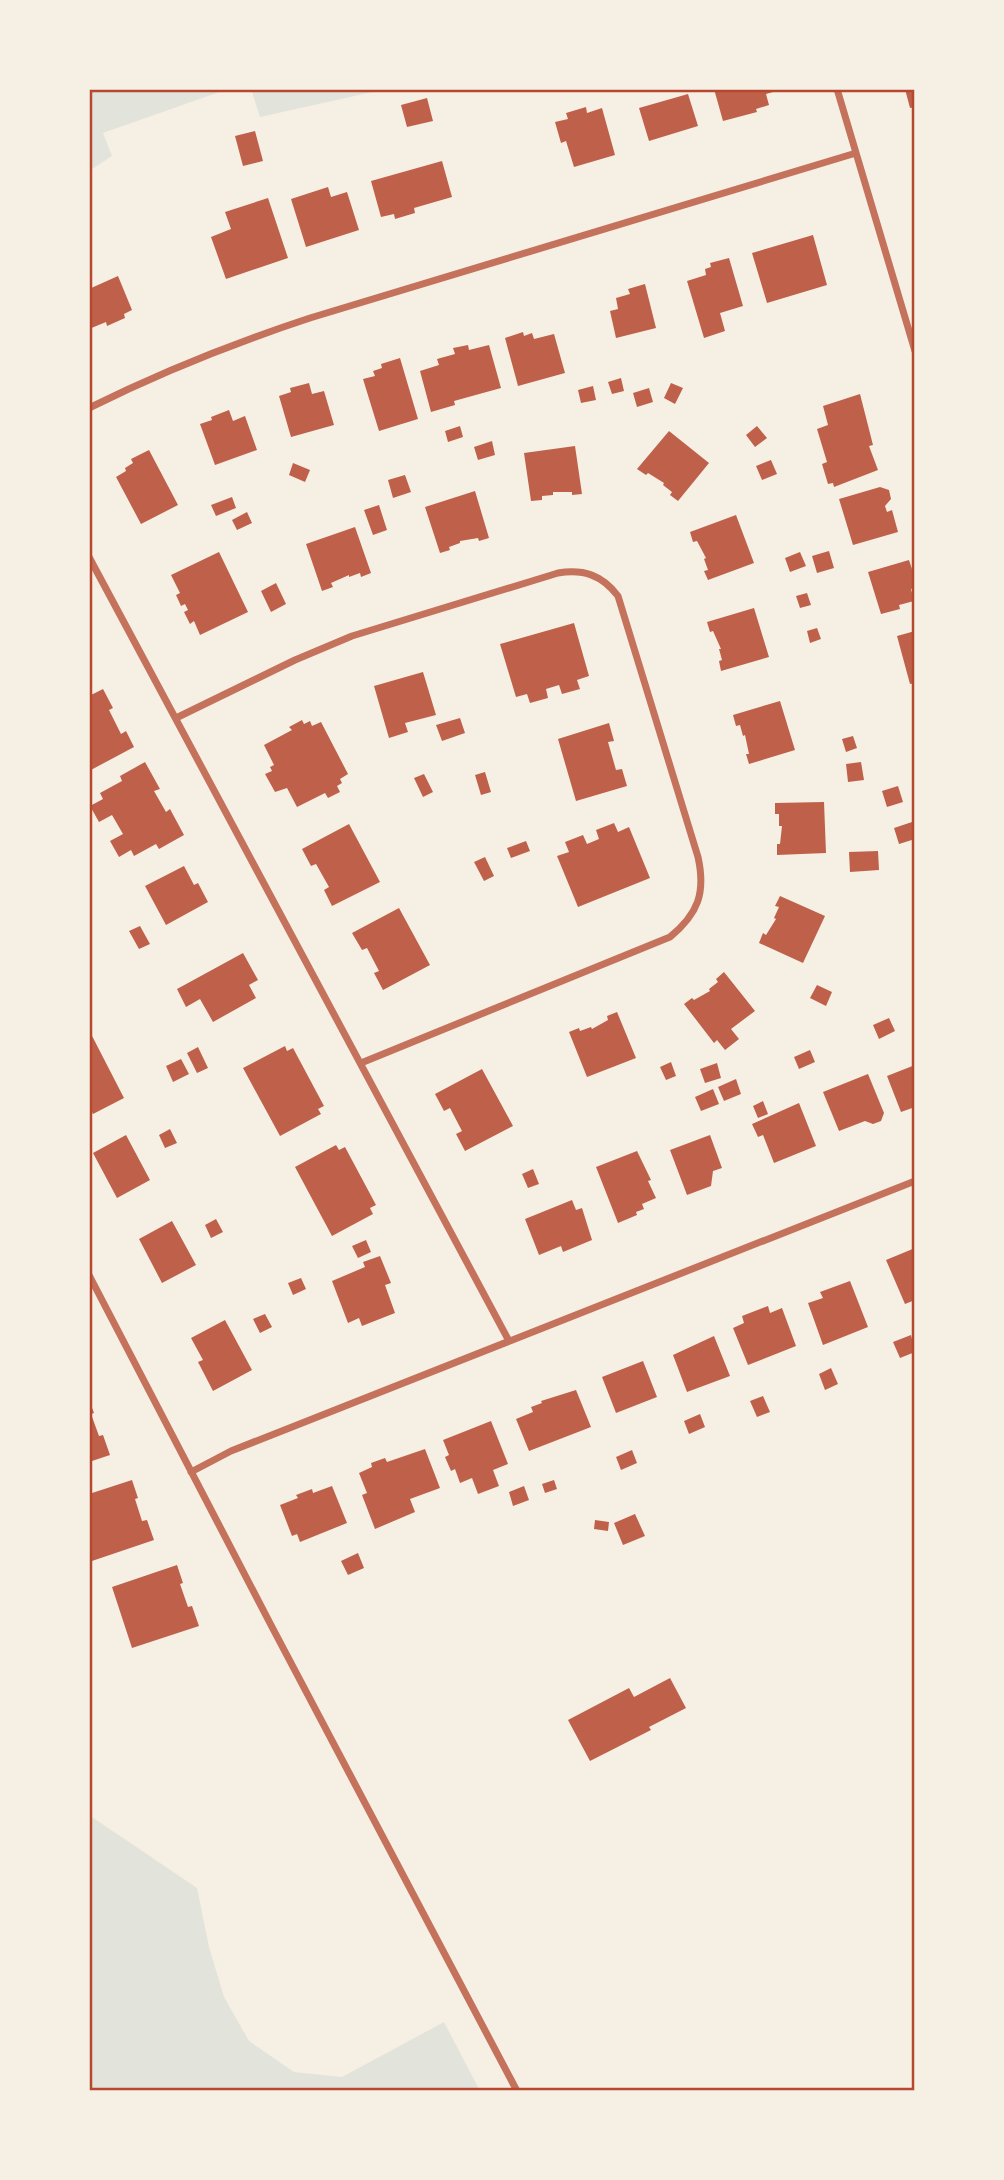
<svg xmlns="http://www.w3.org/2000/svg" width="1004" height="2180" font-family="Mulish,sans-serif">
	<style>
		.green { fill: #e2e4dc }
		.building { fill: #bf614a }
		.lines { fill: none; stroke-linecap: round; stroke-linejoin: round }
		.minor { stroke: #c5725c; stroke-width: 7 }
		.neatline { fill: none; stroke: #b5482f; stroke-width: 2.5 }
	</style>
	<rect width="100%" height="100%" fill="#f6efe4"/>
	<!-- green -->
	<path class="green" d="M89 89H228L103 133 112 156 89 171Z
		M251 89H386L260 117Z
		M89 1817H92L197 1888 209 1947 224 1997 249 2041 294 2072 342 2077 444 2022 480 2091H89Z"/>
	<!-- building -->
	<path class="building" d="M714 89H772L773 92 766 94 769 105 756 109 757 112 723 121Z
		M905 89H915V107L910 108Z
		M688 94 698 126 649 141 639 108Z
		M427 98 433 121 407 127 401 105Z
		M586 107 587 113 602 108 615 155 574 167 566 141 561 143 555 122 568 119 566 113Z
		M255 131 263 161 243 166 235 136Z
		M442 161 452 197 414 208 415 213 395 219 394 214 381 217 371 181Z
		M328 187 331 197 347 192 359 230 306 247 291 199Z
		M268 198 288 258 226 279 211 237 231 229 225 212Z
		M813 235 827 285 767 303 752 253Z
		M729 258 743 306 720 313 725 331 704 338 687 281 706 275 705 269 711 267 710 263Z
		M118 276 132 310 124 314 125 318 107 326 106 322 89 329V289Z
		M645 284 656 328 616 338 610 311 618 309 616 298 630 294 628 289Z
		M523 332 524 336 532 333 534 339 554 334 565 373 518 386 505 338Z
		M468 345 469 350 489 345 501 388 454 401 455 405 431 412 420 371 439 365 437 359 455 354 453 348Z
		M400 358 418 419 379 431 363 379 375 376 373 371 382 368 381 364Z
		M621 378 624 391 612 394 608 382Z
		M309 383 312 394 324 391 334 425 291 437 279 396 291 392 290 388Z
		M671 383 683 388 675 404 664 398Z
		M593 386 596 400 581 403 578 390Z
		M649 388 653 402 637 407 633 393Z
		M860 394 873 445 869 446 878 470 834 487 833 483 828 484 822 464 827 462 817 429 828 425 823 406Z
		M229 410 233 421 245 416 257 450 215 465 200 424 212 420 211 417Z
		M460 426 463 437 448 442 445 431Z
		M757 426 767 438 755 447 746 435Z
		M669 431 709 463 678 501 670 495 672 492 663 485 664 483 648 473 646 475 637 469Z
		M492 441 495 455 478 460 474 447Z
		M575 446 582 494 572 495V492H553V495L542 496V500L531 501 524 453Z
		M149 450 178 505 141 524 116 477 126 471 125 468 133 463 131 459Z
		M771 460 777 474 762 480 756 466Z
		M293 463 310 470 305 482 289 475Z
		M405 475 411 492 393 498 388 480Z
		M880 487 889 490 891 499 885 506 887 512 892 510 898 532 853 545 839 499Z
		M475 491 489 538 479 541 478 538 460 541V543L449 547 450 550 440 553 425 507Z
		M232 497 236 508 216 516 211 505Z
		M379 505 387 530 373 535 364 510Z
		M247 512 252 523 237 530 232 520Z
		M736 515 754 563 708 580 704 571 708 570 704 559 706 558 697 541 693 542 690 532Z
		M355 527 371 573 361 577 360 573 349 577V575L331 583 333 587 322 591 306 544Z
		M829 551 834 568 817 573 812 556Z
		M219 552 248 612 200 635 194 621 190 624 184 612 188 610 185 604 181 606 176 595 180 593 171 575Z
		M800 552 806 566 790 572 785 558Z
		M909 560 913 572 915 571V588L911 589 914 601 899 605 900 609 881 614 868 572Z
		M276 583 286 604 271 612 261 591Z
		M807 593 811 605 800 608 796 596Z
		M754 608 769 657 721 671 719 661 722 660 719 649H721L713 631 710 632 707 622Z
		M574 623 589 676 577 680 580 689 562 694 559 685 546 689 548 698 530 703 527 694 516 697 500 644Z
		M817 628 821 639 810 643 807 631Z
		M915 631V683L910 684 897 636Z
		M423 672 436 715 405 723 408 732 389 738 374 686Z
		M103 689 113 708 109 710 121 734 126 731 134 747 89 771V696Z
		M780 701 795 750 749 764 746 754H749L745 735 743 736 740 725 736 726 733 715Z
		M460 718 465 733 442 741 436 725Z
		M302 720 304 724 310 721 312 726 321 722 348 774 340 779 342 783 337 786 340 792 328 798 325 793 297 807 287 788 275 792 265 774 272 771 270 767 274 765 264 745 292 730 289 727Z
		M609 723 614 741 608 742 616 770 622 769 627 786 576 801 558 739Z
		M853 736 857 748 846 752 842 739Z
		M145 762 160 789 154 791 166 812 170 809 184 835 159 849 156 844 134 856 131 850 119 857 110 841 123 834 112 815 99 822 90 806 103 799 100 793 122 781 120 776Z
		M861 762 864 780 848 782 846 764Z
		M485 772 491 792 481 795 475 775Z
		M424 774 433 792 423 797 414 778Z
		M898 786 903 802 887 807 882 791Z
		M824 802 826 853 777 855V844H780L782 826H779V814H775V803Z
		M915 821V839L899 844 894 828Z
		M614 823 618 832 629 827 650 878 578 907 557 856 569 852 565 842 583 835 587 844 599 839 596 830Z
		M349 824 380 882 332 906 324 890 329 887 316 864 311 866 302 849Z
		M526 841 530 851 511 858 507 848Z
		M878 851 879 870 850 872 849 852Z
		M485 857 494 876 484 881 474 862Z
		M184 866 194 885 198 883 208 902 166 925 145 886Z
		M780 896 825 916 803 963 759 943 763 933 766 935 776 919 774 918 779 907 775 906Z
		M399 908 430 965 383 990 374 973 379 971 367 948 362 950 352 933Z
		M140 926 150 944 139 949 129 931Z
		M243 953 258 980 249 985 256 998 213 1022 200 999 186 1007 177 989Z
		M724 972 755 1011 731 1029 739 1039 725 1050 717 1040 714 1043 684 1004 692 998 694 1000 710 991 709 989 718 982 716 979Z
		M817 985 832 992 826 1006 810 998Z
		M617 1012 636 1058 587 1077 569 1032 579 1028 580 1031 591 1027 592 1029 608 1020 607 1016Z
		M889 1018 895 1031 879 1039 873 1025Z
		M89 1030 124 1098 93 1114 89 1107Z
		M285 1046 287 1051 293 1048 324 1106 318 1109 321 1114 280 1136 243 1068Z
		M198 1047 208 1068 197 1073 187 1053Z
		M810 1050 815 1062 799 1069 794 1057Z
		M181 1059 189 1074 173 1082 166 1066Z
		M671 1062 676 1076 666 1080 660 1067Z
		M717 1063 721 1078 705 1083 700 1069Z
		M915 1065V1107L901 1112 887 1076Z
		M482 1069 513 1126 465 1151 456 1134 462 1131 450 1108 444 1111 435 1094Z
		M868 1074 884 1113 881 1121 873 1124 865 1121 839 1131 823 1092Z
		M736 1079 741 1094 724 1101 718 1087Z
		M713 1089 719 1104 701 1111 695 1097Z
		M763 1101 768 1114 758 1118 753 1106Z
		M799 1103 816 1146 774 1163 763 1135 758 1137 752 1124Z
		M170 1129 177 1143 165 1148 159 1135Z
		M126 1135 150 1180 117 1198 93 1153Z
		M710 1135 722 1168 713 1171 711 1186 687 1195 670 1150Z
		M336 1145 339 1150 345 1147 376 1205 370 1208 373 1214 332 1236 295 1167Z
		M637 1151 651 1180 648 1181 656 1198 642 1204 644 1209 636 1212 637 1215 618 1223 596 1167Z
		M533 1169 539 1184 528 1188 522 1174Z
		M572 1200 576 1210 582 1208 592 1240 563 1252 561 1246 539 1255 525 1219Z
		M216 1219 223 1232 211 1238 205 1225Z
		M172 1221 196 1265 162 1283 139 1239Z
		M366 1240 371 1252 358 1258 352 1246Z
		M915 1248V1300L905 1304 886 1260Z
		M380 1256 391 1283 385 1285 395 1313 362 1326 359 1318 348 1323 332 1281 365 1267 363 1262Z
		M301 1278 306 1289 293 1295 288 1283Z
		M850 1281 868 1327 823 1345 808 1303 823 1298 820 1292Z
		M768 1306 770 1313 782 1308 796 1346 748 1365 733 1328 744 1323 742 1316Z
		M265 1314 272 1327 260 1333 253 1319Z
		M225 1320 252 1370 213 1391 198 1362 203 1360 191 1338Z
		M911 1335 915 1352 900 1358 893 1342Z
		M714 1336 730 1376 687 1392 673 1355Z
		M643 1361 657 1397 616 1413 602 1377Z
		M831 1368 838 1384 825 1390 819 1374Z
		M576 1390 591 1427 529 1451 516 1419 533 1412 531 1407 542 1403 541 1401Z
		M763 1396 770 1412 757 1417 750 1401Z
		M89 1400 94 1413 91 1414 99 1436 103 1435 110 1455 89 1462Z
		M700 1414 705 1427 689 1434 684 1421Z
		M491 1421 508 1464 493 1470 499 1486 478 1494 472 1478 460 1483 455 1469 451 1471 445 1457 449 1455 443 1440Z
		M425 1449 440 1488 410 1499 415 1512 375 1529 362 1495 367 1493 359 1473 372 1467 371 1463 385 1458 387 1462Z
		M632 1450 637 1463 621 1470 616 1457Z
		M132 1480 138 1498 135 1499 142 1521 147 1520 154 1540 89 1562V1494Z
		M554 1480 557 1489 545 1493 542 1484Z
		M332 1486 347 1523 300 1542 297 1534 292 1536 280 1505 298 1498 296 1495 312 1489 313 1493Z
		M524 1486 529 1500 513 1506 509 1492Z
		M635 1514 645 1536 623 1545 614 1523Z
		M595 1520 609 1522 608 1531 594 1529Z
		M358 1553 364 1568 348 1575 341 1561Z
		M177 1565 183 1583 180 1584 188 1607 192 1606 199 1626 132 1648 112 1587Z
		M670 1678 686 1708 649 1727 651 1730 590 1761 568 1720 629 1688 634 1697Z"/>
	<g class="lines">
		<!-- minor -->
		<path class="minor" d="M837 89 915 351
			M89 408C161 372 234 343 310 318L856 153
			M89 557 509 1341
			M176 718 295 660 352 636 558 573C584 569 602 575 618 596L698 857C706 893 698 914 670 937L361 1063
			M89 1275 272 1627 517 2091
			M191 1472 231 1451 915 1181"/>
	</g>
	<!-- border -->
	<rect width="1004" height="2180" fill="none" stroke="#f6efe4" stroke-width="182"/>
	<rect x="91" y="91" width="822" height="1998" class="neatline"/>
</svg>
